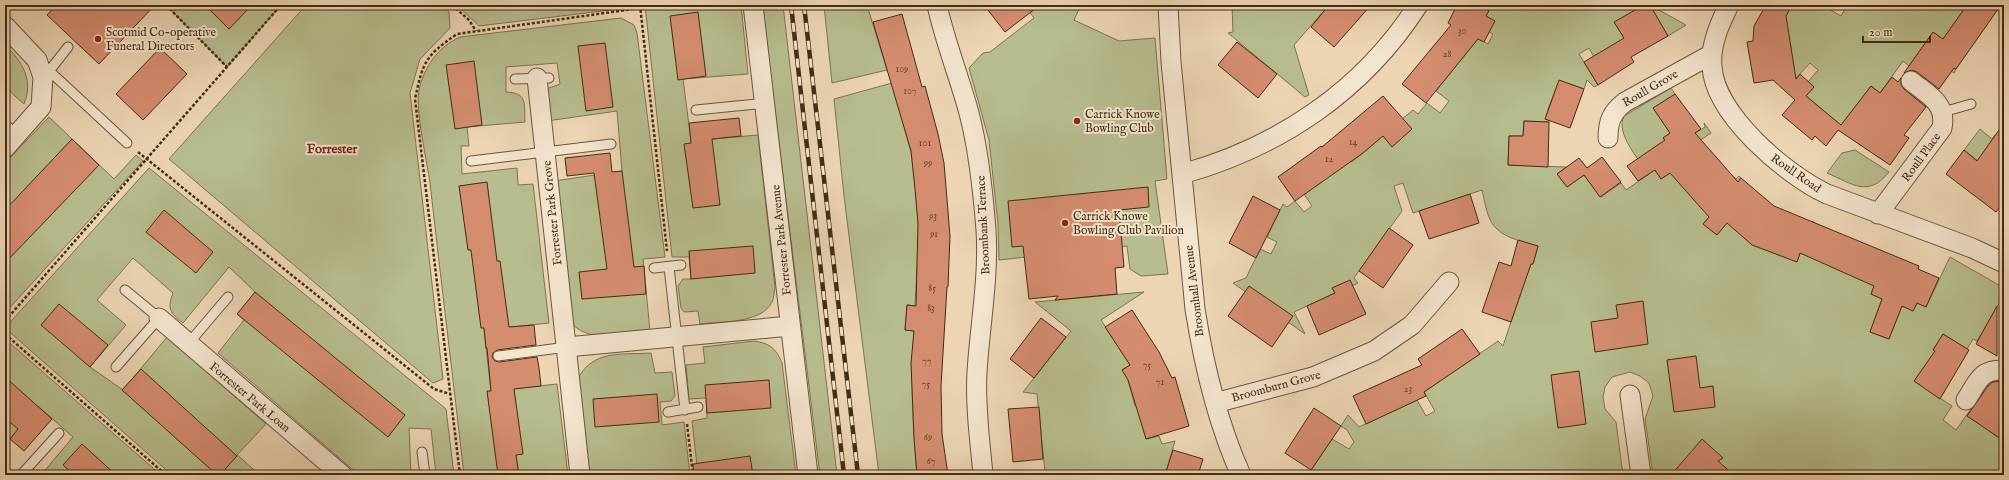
<svg xmlns="http://www.w3.org/2000/svg" width="2009" height="480" font-family="'IM FELL English',serif">
	<style>
		.green { fill: #b7bd8e; stroke: #7c7450 }
		.building { fill: #d58d70; stroke: #422c12 }
		.lines { fill: none; stroke-linecap: round; stroke-linejoin: round }
		.service-casing { stroke: #6d563a; stroke-width: 11 }
		.minor-casing { stroke: #6d563a; stroke-width: 21 }
		.path { stroke: #422c12; stroke-width: 2.5; stroke-dasharray: 3 2; stroke-linecap: butt }
		.service { stroke: #f3e4ce; stroke-width: 9 }
		.minor { stroke: #f3e4ce; stroke-width: 19 }
		.rail-casing { stroke: #422c12; stroke-width: 4.5 }
		.rail { stroke: #f3e4ce; stroke-width: 3; stroke-dasharray: 9; stroke-linecap: butt }
		.poi-dot { fill: #8f2418; stroke: #f3e4ce; stroke-width: 1.5 }
		.labels { text-anchor: middle; stroke-width: 4; stroke-linejoin: round; paint-order: stroke }
		.number-label { font-size: 10px; fill: #67442a }
		.poi-label { font-size: 12px; fill: #422c12; stroke: #f3e4ce; text-anchor: start }
		.street-label { font-size: 12px; fill: #422c12; stroke: #f3e4ce }
		.neighbourhood-label { font-size: 13px; font-weight: bold; fill: #7a1f14; stroke: #f3e4ce }
	</style>
	<rect width="100%" height="100%" fill="#edd5b4"/>
	<filter id="stains"><feTurbulence type="fractalNoise" baseFrequency=".005" numOctaves="4"/><feColorMatrix values="0 0 0 0 .2 0 0 0 0 .09 0 0 0 0 .02 0 0 0 .5 -.17"/></filter>
	<radialGradient id="worn" r=".72"><stop offset=".6" stop-color="#630" stop-opacity="0"/><stop offset="1" stop-color="#630" stop-opacity=".3"/></radialGradient>
	<!-- green -->
	<path class="green" d="M166 5H281L227 67Z
		M306 5H443L449 12 450 28 420 59 410 93 443 379 433 383 169 159Z
		M457 5H635V7L479 26Z
		M645 5H741L748 74 683 79 691 141 758 135 775 287C774 292 774 298 772 302 761 324 721 321 700 324L698 311 684 312 681 308 678 286 683 279H691L689 257H672Z
		M762 5H783L837 475H820Z
		M824 5H867L887 70 832 83Z
		M1024 5H1081L1074 20 1119 41 1155 38 1167 179 1155 181 1168 274 1141 276 1130 269 1127 246 999 260 998 224 989 140 969 68 983 53 990 52 1034 18Z
		M1232 5H1329L1294 45 1309 95 1305 97 1228 33 1233 32Z
		M1492 5H1650L1686 25 1668 36 1615 23 1633 54 1594 57 1589 48 1579 54 1598 85 1594 87 1587 80 1584 89 1559 81 1548 109 1549 122 1524 121 1523 136H1509L1508 165 1566 167 1557 174 1567 187 1584 175 1601 197 1621 183 1626 190 1649 174C1639 160 1615 133 1624 116L1671 88 1675 94 1654 109 1670 133 1663 138 1670 149 1705 127 1704 123 1711 133 1655 170 1661 179 1687 162 1716 189 1732 175 1736 179 1739 176 1741 178 1703 224 1717 235 1734 214 1742 220 1734 229 1748 241 1797 262 1812 221 1814 222 1875 284 1871 294 1882 299 1870 332 1889 339 1902 306 1913 311 1917 303 1926 307 1950 257 2004 288V295L1977 341 1973 339 1967 349 1943 334 1933 350 1936 352 1914 381 1952 406 1943 420 1956 430 1973 406 1993 419 1987 429 1997 437 2004 435 2000 440 2004 443V475H1734L1730 472 1727 475H1653L1645 419 1653 396 1649 383 1640 376 1630 372 1612 377 1605 387 1603 397 1605 409 1616 422 1623 475H1308L1332 439 1349 449 1354 442 1347 430 1341 426 1348 415 1359 427 1417 400 1426 416 1435 411 1424 392 1498 341 1503 346 1530 264H1533L1538 246C1525 242 1507 239 1497 229 1487 221 1485 202 1482 190L1413 213 1403 183 1394 186 1402 211 1354 278 1358 283 1343 290 1341 284 1332 288 1335 293 1294 312 1305 334 1233 283 1246 278 1260 249 1271 254 1277 242 1267 237 1283 204 1287 207 1295 201 1304 212 1312 206 1304 194 1351 160 1352 162 1383 136 1392 146 1411 130 1402 119 1413 110 1418 114 1427 103 1440 113 1449 101 1436 91 1468 51 1475 37 1488 44 1493 34 1489 32 1486 16Z
		M1792 5H1822L1841 16 1846 7 1843 5H1967L1943 39 1924 46 1956 69 1954 73 1921 49 1909 66 1903 61 1880 93 1871 86 1841 126 1806 96 1814 87 1808 82 1818 70 1810 63 1785 90 1791 47 1784 18Z
		M621 18 634 25 637 33 665 257 643 259 650 331C623 334 593 344 572 324L554 181 622 171 617 111 547 121 545 93 549 88 560 84 557 63 506 67V92C528 93 524 103 525 122L467 127 469 146H461L462 174 517 168 518 185 533 184 549 323 484 330 491 391 557 384 568 475H464C453 378 441 281 430 183 427 161 415 110 419 90 424 67 438 47 460 37Z
		M5 45C22 61 34 80 24 104L5 87Z
		M892 83 912 155 919 225 915 306 907 305 905 330 914 331C910 379 913 427 917 475H879L844 196 834 99Z
		M49 117 114 179 136 155 143 161 5 313V283L9 278 5 274V163Z
		M1980 129 1992 139 1995 135 2004 142 1989 170 1964 150Z
		M1855 150 1889 172C1868 198 1853 184 1827 173L1842 153Z
		M149 168 446 409 454 475H436L431 429 409 428 411 475H359L218 353 244 320 237 314 255 292 229 267 183 323C170 313 167 309 173 293L133 258 97 300 126 325 90 367 123 390 167 337 266 424 237 455 260 475H172L5 328Z
		M1144 292 1101 320 1130 365 1122 370 1127 376 1135 406 1150 402 1139 415 1147 439 1159 436 1162 444 1175 441 1165 475H1034L1045 472 1037 394 1023 392 1071 331 1035 302Z
		M5 339 161 475H41L73 437 38 406 5 445Z
		M754 341C769 343 776 348 782 363L796 475H698L692 421 707 418 706 398 689 399 686 365 705 363 703 347Z
		M651 353 655 373 672 372 675 396 671 401 660 402 662 425 684 422 690 475H587L577 380C593 349 621 355 651 353Z"/>
	<!-- building -->
	<path class="building" d="M56 5H155L99 64 47 15Z
		M205 5H252L229 29Z
		M984 5H1040L1005 32Z
		M1329 5H1371L1334 47 1311 27Z
		M1457 5H1492L1486 16 1495 21 1484 42 1478 39 1426 103 1402 84 1451 25 1448 23Z
		M1644 5H1650L1668 36 1631 57 1634 62 1598 85 1584 62 1624 38 1614 22Z
		M1766 5H1792L1786 16 1796 79 1800 74 1814 87 1806 96 1841 125 1871 86 1880 93 1892 77 1898 82 1901 78V85L1904 89 1926 107 1904 135 1909 138 1890 165 1838 130 1826 146 1815 136 1812 140 1782 115 1795 100 1773 80 1754 83 1747 42 1753 41 1754 26Z
		M1967 5H2001L1956 69 1954 68 1939 89 1917 72 1912 70 1904 73 1933 32 1943 39Z
		M698 12 706 76 678 80 670 16Z
		M902 14 922 87 925 86 938 134 944 163 950 236 948 287H947L941 386 942 434 948 475H917L914 438 911 363 914 331 905 330 907 305 916 306 918 224 915 189 911 151 873 22Z
		M1237 42 1277 74 1258 98 1218 65Z
		M605 43 613 107 586 111 578 46Z
		M160 48 187 74 143 120 116 94Z
		M474 61 482 125 455 129 446 65Z
		M1559 80 1584 89 1570 128 1545 119Z
		M1675 94 1701 129 1695 133 1738 182 1741 178 1774 206 1919 266 1918 269 1939 278 1926 307 1917 303 1913 311 1902 306 1889 339 1870 332 1882 299 1871 294 1874 286 1800 253 1797 262 1752 245 1727 223 1717 235 1703 224 1709 217 1670 173 1661 179 1655 170 1638 181 1627 166 1665 140 1663 138 1670 133 1653 108Z
		M1383 96 1412 129 1392 147 1383 136 1363 153 1295 201 1278 177 1321 146 1322 147Z
		M739 118 741 136 712 139 720 205 693 208 684 144 691 143 689 123Z
		M1524 121 1549 122 1548 167 1508 165 1509 136H1523Z
		M2004 123V202L1996 212 1946 174 1964 150 1977 161Z
		M72 139 99 165 5 263V210Z
		M610 153 612 172 622 171 634 267 644 266 646 294 582 299 579 272 607 269 594 173 567 176 565 158Z
		M1602 157 1621 182 1600 197 1584 175 1567 187 1557 174 1579 158 1587 168Z
		M487 182 497 261H500L509 327 534 325 536 345 497 350 493 353 492 357 495 361 499 362 537 357 539 368 541 386 514 389 523 454 516 455 519 475H498L487 391H491L487 348H486L484 328H481L471 250H468L459 186Z
		M1148 187 1149 207 1119 210 1124 267 1115 268 1117 294 1055 300 1058 296 1029 299 1023 246 1012 247 1008 201Z
		M1470 194 1479 223 1429 239 1419 211Z
		M1253 196 1280 210 1256 258 1229 243Z
		M164 210 213 252 196 273 146 232Z
		M1389 228 1413 245 1383 288 1359 271Z
		M1518 240 1538 246 1533 264H1531L1511 322 1482 312 1499 262 1511 266Z
		M753 246 755 273 691 279 689 251Z
		M1350 280 1366 314 1319 335 1307 306 1335 293 1332 288Z
		M1249 286 1293 316 1272 347 1228 316Z
		M255 292 405 415 388 437 237 314Z
		M1643 301 1648 344 1595 352 1591 322 1618 318 1616 305Z
		M59 304 108 345 90 367 41 325Z
		M1997 306V356L1976 344Z
		M1132 310 1159 352 1172 378 1175 377 1189 426 1146 439 1128 380 1122 370 1130 365 1105 327Z
		M1041 318 1066 337 1034 378 1010 359Z
		M1462 329 1480 354 1424 392 1426 396 1366 424 1353 396 1422 365 1418 359Z
		M1943 334 1969 350 1940 399 1914 381 1935 351 1933 350Z
		M1696 356 1700 388 1713 386 1715 407 1674 412 1667 360Z
		M141 369 237 456 220 475H217L122 390Z
		M1579 371 1586 424 1558 428 1551 375Z
		M5 377 52 419 24 451 10 439 18 429 5 418Z
		M769 380 771 408 707 413 705 385Z
		M2004 381V441L1967 416 1988 386 1993 382Z
		M657 394 659 422 595 427 593 399Z
		M1039 407 1043 459 1013 462 1008 409Z
		M1314 408 1341 426 1311 470 1285 453Z
		M1702 439 1723 458 1718 461 1734 475H1671Z
		M82 444 116 475H74L63 465Z
		M1173 450 1203 459 1198 475H1165Z
		M750 456 753 475H694L693 464Z"/>
	<g class="lines">
		<defs>
			<path id="service" d="M44 66 127 143
				M46 75 68 47
				M515 79 549 78
				M696 110 766 103
				M1943 112 1971 104
				M5 124 16 135
				M471 161 611 144
				M669 267 685 410
				M654 268 681 265
				M188 344 228 297
				M498 356 567 347
				M116 367 159 318 125 290
				M668 412 698 407
				M422 452 425 475
				M21 475 59 433"/>
			<path id="minor" d="M753 5 808 475
				M937 5C945 42 959 76 969 113 979 151 983 191 986 230 989 278 980 324 977 372 975 406 980 441 983 475
				M1168 5 1171 62 1195 309C1204 366 1217 422 1241 475
				M1729 5C1720 23 1710 45 1712 66 1714 114 1786 175 1827 194L1972 248 2004 263
				M5 26 37 60 43 77 41 107 5 148
				M537 78 580 475
				M1608 138C1608 121 1612 112 1625 102L1712 54
				M1182 174C1279 147 1363 91 1418 5
				M1878 214 1942 128C1947 103 1928 95 1911 81
				M159 318 342 475
				M567 347 790 326
				M1630 395 1641 475
				M1966 400C1978 382 1980 369 2004 370
				M1215 403 1313 377 1374 351 1412 325 1449 282"/>
		</defs>
		<!-- service casing -->
		<use href="#service" class="service-casing"/>
		<!-- minor casing -->
		<use href="#minor" class="minor-casing"/>
		<!-- path -->
		<path class="path" d="M166 5 227 67
			M452 5 469 20 476 31
			M640 5 667 251
			M138 152 434 389 450 394
			M5 321 281 5
			M5 334 166 475
			M687 424 693 475
			M460 475 415 99C423 62 425 56 457 34L640 8"/>
		<!-- service -->
		<use href="#service" class="service"/>
		<!-- minor -->
		<use href="#minor" class="minor"/>
		<defs>
			<path id="rail" d="M791 5 844 475
				M804 5 858 475"/>
		</defs>
		<!-- rail casing -->
		<use href="#rail" class="rail-casing"/>
		<!-- rail -->
		<use href="#rail" class="rail"/>
	</g>
	<!-- markers -->
	<g class="poi-dot">
		<circle cx="98" cy="39" r="4"/>
		<circle cx="1077" cy="121" r="4"/>
		<circle cx="1065" cy="223" r="4"/>
	</g>
	<g class="labels">
		<!-- number labels -->
		<g class="number-label">
			<text x="1462" y="34">30</text>
			<text x="1447" y="57">28</text>
			<text x="902" y="72">109</text>
			<text x="910" y="94">107</text>
			<text x="1353" y="145">14</text>
			<text x="925" y="146">101</text>
			<text x="1329" y="162">12</text>
			<text x="928" y="166">99</text>
			<text x="933" y="219">93</text>
			<text x="934" y="237">91</text>
			<text x="932" y="291">85</text>
			<text x="931" y="311">83</text>
			<text x="927" y="364">77</text>
			<text x="1147" y="368">75</text>
			<text x="1160" y="385">71</text>
			<text x="926" y="387">75</text>
			<text x="1408" y="392">23</text>
			<text x="928" y="440">69</text>
			<text x="931" y="464">67</text>
		</g>
		<!-- poi labels -->
		<g class="poi-label">
			<text x="106" y="36">Scotmid Co-operative<tspan x="106" dy="14">Funeral Directors</tspan></text>
			<text x="1085" y="118">Carrick Knowe<tspan x="1085" dy="14">Bowling Club</tspan></text>
			<text x="1073" y="220">Carrick Knowe<tspan x="1073" dy="14">Bowling Club Pavilion</tspan></text>
		</g>
		<!-- street labels -->
		<g class="street-label">
			<text transform="translate(1650 88) rotate(-30)" y="4">Roull Grove</text>
			<text transform="translate(1921 157) rotate(-54)" y="4">Roull Place</text>
			<text transform="translate(1796 173) rotate(35)" y="4">Roull Road</text>
			<text transform="translate(552 213) rotate(-96)" y="4">Forrester Park Grove</text>
			<text transform="translate(983 225) rotate(-93)" y="4">Broombank Terrace</text>
			<text transform="translate(781 240) rotate(-96)" y="4">Forrester Park Avenue</text>
			<text transform="translate(1194 291) rotate(-97)" y="4">Broomhall Avenue</text>
			<text transform="translate(1276 386) rotate(-15)" y="4">Broomburn Grove</text>
			<text transform="translate(250 397) rotate(40)" y="4">Forrester Park Loan</text>
		</g>
		<!-- neighbourhood labels -->
		<g class="neighbourhood-label">
			<text x="332" y="153">Forrester</text>
		</g>
	</g>
	<!-- margin -->
	<rect width="2009" height="480" fill="none" stroke="#edd5b4" stroke-width="20"/>
	<rect x="6" y="6" width="1997" height="468" fill="none" stroke="#422c12" stroke-width="2"/>
	<rect x="10" y="10" width="1989" height="460" fill="none" stroke="#422c12"/>
	<!-- scale -->
	<path d="M1863 36v6h67v-6" fill="none" stroke="#422c12" stroke-width="2"/>
	<text x="1869" y="36" font-size="12" fill="#422c12" stroke="#f3e4ce" stroke-width="3" paint-order="stroke">20 m</text>
	<rect width="100%" height="100%" filter="url(#stains)"/>
	<rect width="100%" height="100%" fill="url(#worn)"/>
</svg>
